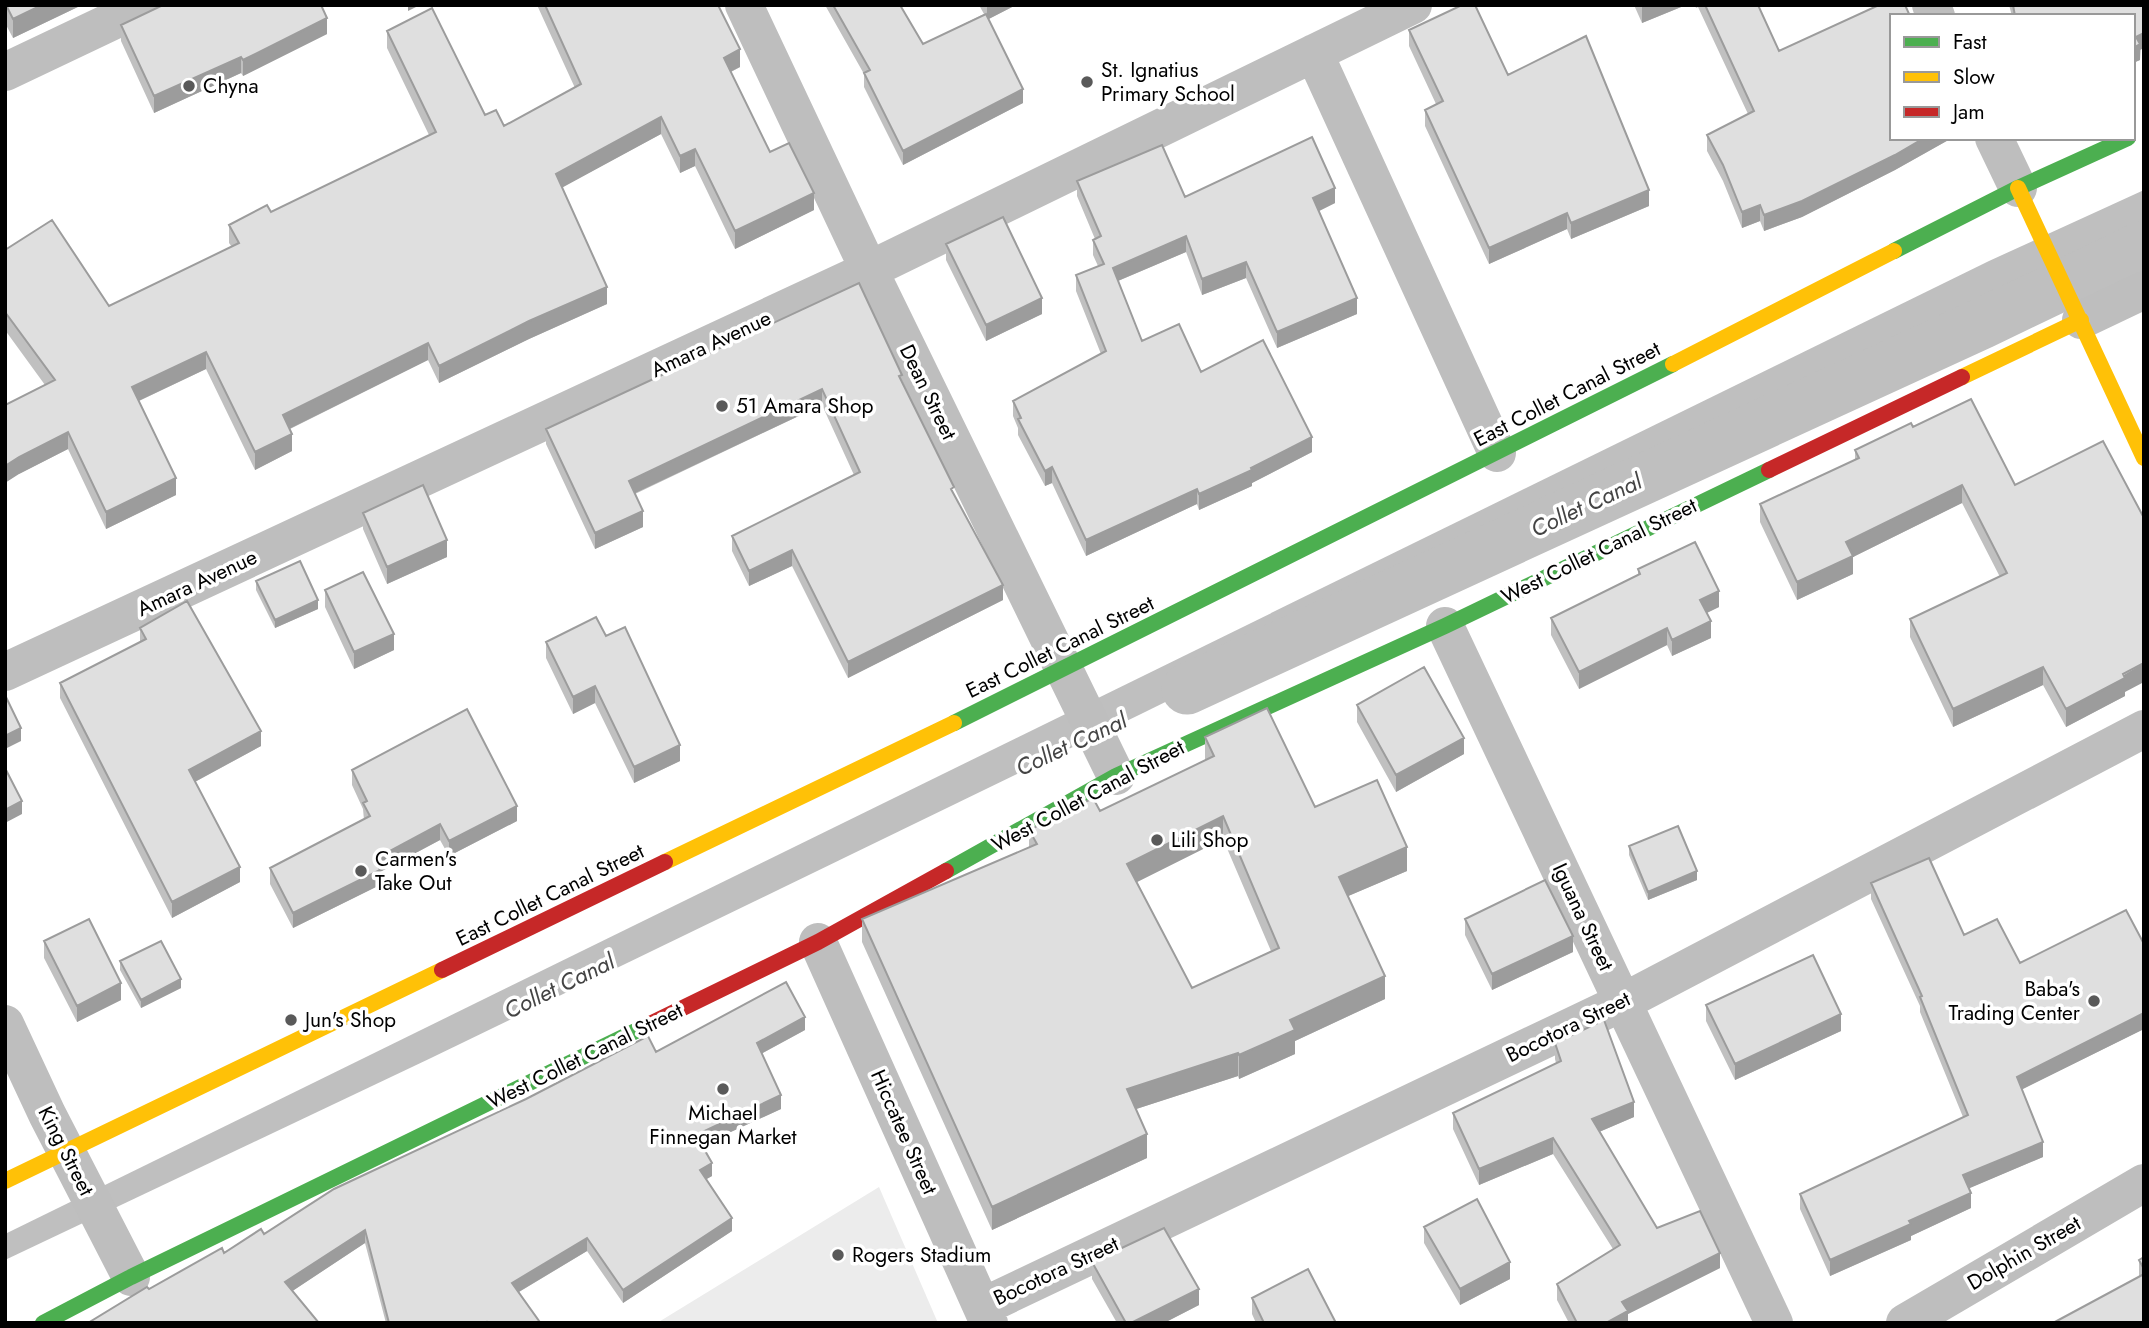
<svg xmlns="http://www.w3.org/2000/svg" width="2149" height="1328" font-family="Jost,sans-serif">
	<style>
		.green { fill: #ececec }
		.water { fill: #bfbfbf }
		.lines { fill: none; stroke-linecap: round; stroke-linejoin: round }
		.canal { stroke: #bfbfbf; stroke-width: 51 }
		.street { stroke: #bebebe; stroke-width: 38 }
		.fast { stroke: #4caf50; stroke-width: 16 }
		.slow { stroke: #ffc107; stroke-width: 16 }
		.jam { stroke: #c62828; stroke-width: 16 }
		.wall { fill: #c0c0c0; fill-rule: evenodd }
		.shaded-wall { fill: #9c9c9c }
		.building { fill: #dfdfdf; stroke: #9c9c9c; stroke-width: 2; fill-rule: evenodd }
		.poi-dot { fill: #595959; stroke: #fff; stroke-width: 2.5 }
		.labels { text-anchor: middle; stroke-width: 7; stroke-linejoin: round; paint-order: stroke }
		.poi-label { font-size: 21px; fill: #000; stroke: #fff; text-anchor: start }
		.street-label { font-size: 21px; fill: #000; stroke: #fff }
		.water-label { font-size: 23px; font-style: italic; fill: #444; stroke: #fff }
	</style>
	<rect width="100%" height="100%" fill="#fff"/>
	<!-- green -->
	<path class="green" d="M879 1187 938 1323H657Z"/>
	<!-- water -->
	<path class="water" d="M2144 190V221L1141 714 431 1058 5 1260V1234L1989 261Z"/>
	<g class="lines">
		<!-- canal -->
		<path class="canal" d="M1187 689 1983 323 2144 246"/>
		<!-- street -->
		<path class="street" d="M744 5 869 270 1116 776
			M1931 5 1936 16
			M1314 53 1497 453
			M5 72 146 5
			M1994 138 2018 188
			M2081 320 2144 290
			M1445 626 1774 1323
			M5 672 869 270 1413 5
			M818 942 989 1323
			M5 1024 47 1114 131 1277
			M982 1307 1623 1002 2144 729
			M1905 1323 2144 1183"/>
		<!-- fast -->
		<path class="fast" d="M1894 251 2018 188 2128 138
			M954 723 1673 364
			M946 871 1116 776 1445 626 1769 470
			M43 1323 131 1277 648 1025"/>
		<!-- slow -->
		<path class="slow" d="M2018 188 2144 458
			M1673 364 1894 251
			M1962 377 2081 320
			M665 862 954 723
			M5 1181 442 970"/>
		<!-- jam -->
		<path class="jam" d="M1769 470 1962 377
			M442 970 665 862
			M648 1025 818 942 946 871"/>
	</g>
	<!-- wall -->
	<path class="wall" d="M5 5H82L13 38 5 23Z
		M537 5H718L740 67 731 72 770 152 814 210 735 249 695 166 680 173 661 134 562 187 607 304 529 339 439 383 428 360 290 429 292 451 255 470 206 369 139 401 176 495 106 529 68 449 19 474 45 385 5 330V250L109 306 232 247 229 243V225L271 212 429 135 387 48V31L485 115 504 126 575 88Z
		M825 5H900L923 44 984 14 979 5H1016L988 19 1023 103 903 165 864 87V74Z
		M1634 5H1686L1642 23Z
		M1695 5H1758L1779 51 1892 138H1952L1895 170 1802 217 1764 231 1760 221 1742 228 1723 181 1707 151V135L1748 114 1698 7 1696 8Z
		M2009 5H2144L2140 60 2133 63V16H2012Z
		M121 25 327 34 243 76 241 73 154 113 121 41Z
		M1409 30 1508 75 1649 206 1571 239 1567 229 1489 264 1425 126V110L1436 104 1409 46Z
		M1077 181 1185 197 1335 203 1319 211 1357 314 1277 348 1246 278 1202 295 1186 252 1118 281 1142 341 1201 372 1312 452 1252 483V486L1199 510 1197 504 1086 556 1052 483 1045 486 1018 435V428L1013 416V401L1101 354 1076 291V275L1098 266 1093 255V240L1095 239 1077 196Z
		M946 244 1042 314 986 341 946 260Z
		M859 283 902 382 1003 600 848 678 792 566 749 586 732 551V536L854 475 822 405 635 494 643 527 595 549 546 444V429Z
		M1913 427 2015 485 2125 692V696L2066 727 2043 685 1953 727 1910 637V619L2000 577 1962 503 1853 557V574L1797 600 1760 522V504L1855 460V450Z
		M363 513 447 557 387 584 363 529Z
		M1638 569 1719 607 1707 613 1711 638 1672 656 1667 645 1579 689 1551 635V618L1638 575Z
		M256 581 318 609 275 628 256 590Z
		M325 590 394 650 354 669 325 607Z
		M140 628 261 746 195 782 240 882 172 918 60 698V683L140 642Z
		M606 636 680 761 634 783 595 703 573 714 546 658V642Z
		M1357 705 1464 754 1396 792 1357 722Z
		M1205 737 1315 807 1407 871 1348 896 1385 999 1295 1041V1054L1239 1079 1238 1076 1136 1109 1147 1158 992 1230 862 942V919L1029 847V830L1100 811 1205 760ZM1223 839 1271 951 1192 988 1137 882Z
		M352 770 517 821 449 856 440 840 380 872V885L293 928 270 884V868L364 820 363 809 352 785Z
		M1629 846 1697 880 1648 900 1629 855Z
		M1871 883 1964 935 2020 963 2144 944V1029L2022 1089 2043 1157 1969 1188 1971 1208 1911 1236V1240L1830 1276 1800 1209V1194L1963 1117 1920 1012V1006L1871 899Z
		M1465 919 1573 952 1492 990 1465 935Z
		M44 941 121 1000 77 1022 44 958Z
		M120 961 181 988 141 1008 120 970Z
		M1706 1005 1841 1031 1735 1080 1706 1021Z
		M805 1030 761 1054 781 1109 702 1145 712 1176 706 1179 732 1231 623 1303 587 1251 519 1292 539 1323H386L365 1243 292 1291 149 1289 264 1234 656 1052Z
		M1555 1043 1634 1117 1599 1132 1657 1228 1720 1268 1628 1314V1323H1569L1557 1300V1284L1613 1249 1553 1154 1479 1185 1453 1129V1113L1556 1063 1555 1059Z
		M1424 1227 1510 1279 1460 1305 1424 1243Z
		M2144 1257V1323L2139 1277V1260Z
		M1092 1262 1199 1305 1164 1323H1117L1092 1279Z
		M1252 1298 1336 1323H1256L1252 1314Z"/>
	<!-- shaded-wall -->
	<path class="shaded-wall" d="M42 5H82L13 38V19Z
		M408 5H420L408 11Z
		M987 5H1016L987 20Z
		M1646 5H1686L1642 23V7Z
		M327 18V34L243 76V60Z
		M2144 33V48L2140 50V60L2133 63V48L2136 37Z
		M740 49V67L724 75V58Z
		M241 57V73L154 113V96Z
		M1023 89V103L903 165V151Z
		M661 117V134L556 191V174Z
		M1924 138H1952L1895 170 1802 217 1764 231V215Z
		M695 149V166L680 173V156Z
		M1335 188V203L1313 214V198Z
		M1649 190V206L1571 239V223Z
		M814 193V210L735 249V231Z
		M1760 205V221L1742 228V212Z
		M1567 213V229L1489 264V248Z
		M1186 236V252L1113 283V268Z
		M1246 262V278L1202 295V279Z
		M607 287V304L529 339 439 383V366L529 321Z
		M1042 298V314L986 341V325Z
		M1357 298V314L1277 348V332Z
		M428 343V360L283 432V415Z
		M206 352V369L132 404V387Z
		M822 389V405L629 496V481Z
		M68 432V449L19 474 5 483V466L19 457Z
		M292 434V451L255 470V452Z
		M1312 437V452L1252 483V486L1199 510V494Z
		M1052 467V483L1045 486V471Z
		M176 478V495L106 529V512Z
		M1962 485V503L1853 557V574L1797 600V582L1846 542Z
		M1197 489V504L1086 556V540Z
		M643 511V527L595 549V533Z
		M447 540V557L387 584V567Z
		M792 550V566L749 586V571Z
		M1003 585V600L848 678V662Z
		M1719 591V607L1700 616V600Z
		M318 600V609L275 628V620Z
		M1711 621V638L1672 656V640Z
		M1667 628V645L1579 689V672Z
		M394 634V650L354 669V652Z
		M2144 663V682L2125 692V696L2066 727V709Z
		M2043 667V685L1953 727V709Z
		M595 686V703L573 714V697Z
		M21 728V741L5 749V736Z
		M261 731V746L189 785V770Z
		M1464 738V754L1396 792V775Z
		M680 745V761L634 783V767Z
		M22 801V814L5 823V810Z
		M517 806V821L449 856V841Z
		M1223 816V839L1127 887V864Z
		M440 824V840L380 872V885L293 928V913L375 859Z
		M1407 847V871L1339 900V877Z
		M240 867V882L172 918V902Z
		M1697 871V880L1648 900V892Z
		M1573 936V952L1492 990V974Z
		M1385 976V999L1295 1041V1054L1239 1079V1055L1290 1020Z
		M181 979V988L141 1008V1000Z
		M121 983V1000L77 1022V1006Z
		M2144 1013V1029L2017 1092V1077Z
		M1841 1014V1031L1735 1080V1064Z
		M805 1017V1030L757 1056V1043Z
		M1238 1053V1076L1127 1112V1089Z
		M781 1095V1109L696 1148V1135Z
		M1634 1102V1117L1592 1135V1119Z
		M1147 1134V1158L992 1230V1207Z
		M1553 1138V1154L1479 1185V1169Z
		M2043 1142V1157L1963 1191V1175Z
		M712 1163V1176L700 1183V1170Z
		M1971 1193V1208L1911 1236V1240L1830 1276V1260L1909 1221Z
		M732 1218V1231L623 1303V1290Z
		M365 1230V1243L285 1296V1282Z
		M587 1238V1251L512 1296V1283Z
		M1720 1253V1268L1628 1314V1323H1606L1622 1302Z
		M1510 1262V1279L1460 1305V1289Z
		M1199 1289V1305L1164 1323H1131Z"/>
	<!-- building -->
	<path class="building" d="M6 5H42L13 19Z
		M163 5H321L327 18 243 60 241 57 154 96 121 25Z
		M545 5H718L740 49 724 58 770 152 789 143 814 193 735 231 695 149 680 156 661 117 556 174 607 287 529 321 439 366 428 343 283 415 292 434 255 452 206 352 132 387 176 478 106 512 68 432 19 457 5 466V405L55 380 5 312V250L52 220 109 306 239 243 229 225 267 205 271 212 436 132 387 31 432 8 485 115 496 110 504 126 581 84Z
		M833 5H900L923 44 986 14 1023 89 903 151 864 73 870 70Z
		M1462 5H1475L1508 75 1586 36 1649 190 1571 223 1567 213 1489 248 1425 110 1443 101 1409 30Z
		M1705 5H1758L1779 51 1879 5H1905L1910 16H1892V138H1924L1895 155 1802 201 1764 215 1760 205 1742 212 1723 165 1707 135 1754 111Z
		M2013 5H2144V33L2136 37 2140 44 2133 48V16H2015Z
		M1312 137 1335 188 1313 198 1357 298 1277 332 1246 262 1202 279 1186 236 1113 268 1142 341 1179 324 1201 372 1263 340 1312 437 1251 468 1252 470 1199 494 1197 489 1086 540 1052 467 1045 471 1018 419 1021 418 1013 401 1106 351 1076 275 1104 264 1093 240 1101 236 1077 181 1162 145 1185 197Z
		M1003 217 1042 298 986 325 946 244Z
		M859 283 902 375 899 376 954 487 951 489 1003 585 848 662 792 550 749 571 732 536 860 472 822 389 629 481 643 511 595 533 546 429Z
		M1971 399 2015 485 2103 441 2144 518V663L2123 674 2125 678 2066 709 2043 667 1953 709 1910 619 2007 573 1962 485 1846 542 1853 556 1797 582 1760 504 1859 458 1855 450 1911 423 1913 427Z
		M423 485 447 540 387 567 363 513Z
		M1695 542 1719 591 1700 600 1711 621 1672 640 1667 628 1579 672 1551 618 1640 574 1638 569Z
		M300 561 318 600 275 620 256 581Z
		M363 572 394 634 354 652 325 590Z
		M187 601 261 731 189 770 240 867 172 902 60 683 146 639 140 628Z
		M596 617 606 636 625 627 680 745 634 767 595 686 573 697 546 642Z
		M1424 667 1464 738 1396 775 1357 705Z
		M5 695 21 728 5 736Z
		M1267 708 1315 807 1377 780 1407 847 1339 877 1385 976 1290 1020 1295 1030 1239 1055 1238 1053 1127 1089 1147 1134 992 1207 862 919 1037 844 1029 830 1093 798 1100 811 1214 756 1205 737ZM1223 816 1279 948 1192 988 1127 864Z
		M467 709 517 806 449 841 440 824 375 859 380 870 293 913 270 868 370 816 363 803 367 801 352 770Z
		M5 768 22 801 5 810Z
		M1678 826 1697 871 1648 892 1629 846Z
		M1929 858 1964 935 1997 919 2020 963 2126 910 2144 944V1013L2017 1077 2043 1142 1963 1175 1971 1193 1909 1221 1911 1224 1830 1260 1800 1194 1968 1115 1920 997 1922 996 1871 883Z
		M1545 880 1573 936 1492 974 1465 919Z
		M89 919 121 983 77 1006 44 941Z
		M161 941 181 979 141 1000 120 961Z
		M1813 955 1841 1014 1735 1064 1706 1005Z
		M786 982 805 1017 757 1043 781 1095 696 1135 712 1163 700 1170 732 1218 623 1290 587 1238 512 1283 539 1321 537 1323H488L487 1322 486 1323H389L365 1230 285 1282 319 1323H88L147 1287 149 1289 222 1248 224 1253 261 1229 264 1234 334 1189 526 1099 648 1036 656 1052Z
		M1604 1020 1634 1102 1592 1119 1657 1228 1700 1211 1720 1253 1622 1302 1628 1311 1606 1323H1577L1557 1284 1620 1245 1553 1138 1479 1169 1453 1113 1561 1061 1555 1043Z
		M1477 1199 1510 1262 1460 1289 1424 1227Z
		M1164 1228 1199 1289 1131 1323H1126L1092 1262Z
		M2144 1257V1269L2139 1260Z
		M1308 1269 1336 1323H1264L1252 1298Z
		M2144 1274V1323H2053Z"/>
	<!-- markers -->
	<g class="poi-dot">
		<circle cx="1087" cy="82" r="7"/>
		<circle cx="189" cy="86" r="7"/>
		<circle cx="722" cy="406" r="7"/>
		<circle cx="1157" cy="840" r="7"/>
		<circle cx="361" cy="871" r="7"/>
		<circle cx="2094" cy="1001" r="7"/>
		<circle cx="291" cy="1020" r="7"/>
		<circle cx="723" cy="1089" r="7"/>
		<circle cx="838" cy="1255" r="7"/>
	</g>
	<g class="labels">
		<!-- poi labels -->
		<g class="poi-label">
			<text x="1101" y="77">St. Ignatius<tspan x="1101" dy="24">Primary School</tspan></text>
			<text x="203" y="93">Chyna</text>
			<text x="736" y="413">51 Amara Shop</text>
			<text x="1171" y="847">Lili Shop</text>
			<text x="375" y="866">Carmen's<tspan x="375" dy="24">Take Out</tspan></text>
			<text x="2080" y="996" text-anchor="end">Baba's<tspan x="2080" dy="24">Trading Center</tspan></text>
			<text x="305" y="1027">Jun's Shop</text>
			<text x="723" y="1120" text-anchor="middle">Michael<tspan x="723" dy="24">Finnegan Market</tspan></text>
			<text x="852" y="1262">Rogers Stadium</text>
		</g>
		<!-- street labels -->
		<g class="street-label">
			<text transform="translate(711 344) rotate(-25)" y="7">Amara Avenue</text>
			<text transform="translate(928 392) rotate(64)" y="7">Dean Street</text>
			<text transform="translate(1567 394) rotate(-27)" y="7">East Collet Canal Street</text>
			<text transform="translate(1599 551) rotate(-26)" y="7">West Collet Canal Street</text>
			<text transform="translate(197 583) rotate(-25)" y="7">Amara Avenue</text>
			<text transform="translate(1060 647) rotate(-26)" y="7">East Collet Canal Street</text>
			<text transform="translate(1088 796) rotate(-28)" y="7">West Collet Canal Street</text>
			<text transform="translate(550 895) rotate(-26)" y="7">East Collet Canal Street</text>
			<text transform="translate(1583 917) rotate(65)" y="7">Iguana Street</text>
			<text transform="translate(1568 1027) rotate(-26)" y="7">Bocotora Street</text>
			<text transform="translate(585 1056) rotate(-26)" y="7">West Collet Canal Street</text>
			<text transform="translate(904 1132) rotate(66)" y="7">Hiccatee Street</text>
			<text transform="translate(66 1151) rotate(63)" y="7">King Street</text>
			<text transform="translate(2024 1253) rotate(-30)" y="7">Dolphin Street</text>
			<text transform="translate(1056 1271) rotate(-25)" y="7">Bocotora Street</text>
		</g>
		<!-- water labels -->
		<g class="water-label">
			<text transform="translate(1586 505) rotate(-25)" y="8">Collet Canal</text>
			<text transform="translate(1071 744) rotate(-25)" y="8">Collet Canal</text>
			<text transform="translate(559 986) rotate(-26)" y="8">Collet Canal</text>
		</g>
	</g>
	<!-- border -->
	<rect width="2149" height="1328" fill="none" stroke="#000000" stroke-width="14"/>
	<!-- legend -->
	<rect x="1890" y="14" width="245" height="126" fill="#ffffff" stroke="#999999" stroke-width="2"/>
	<rect x="1904" y="37" width="35" height="10" fill="#4caf50" stroke="#999999" stroke-width="2"/>
	<text x="1953" y="49" font-size="21" fill="#000000">Fast</text>
	<rect x="1904" y="72" width="35" height="10" fill="#ffc107" stroke="#999999" stroke-width="2"/>
	<text x="1953" y="84" font-size="21" fill="#000000">Slow</text>
	<rect x="1904" y="107" width="35" height="10" fill="#c62828" stroke="#999999" stroke-width="2"/>
	<text x="1953" y="119" font-size="21" fill="#000000">Jam</text>
</svg>
